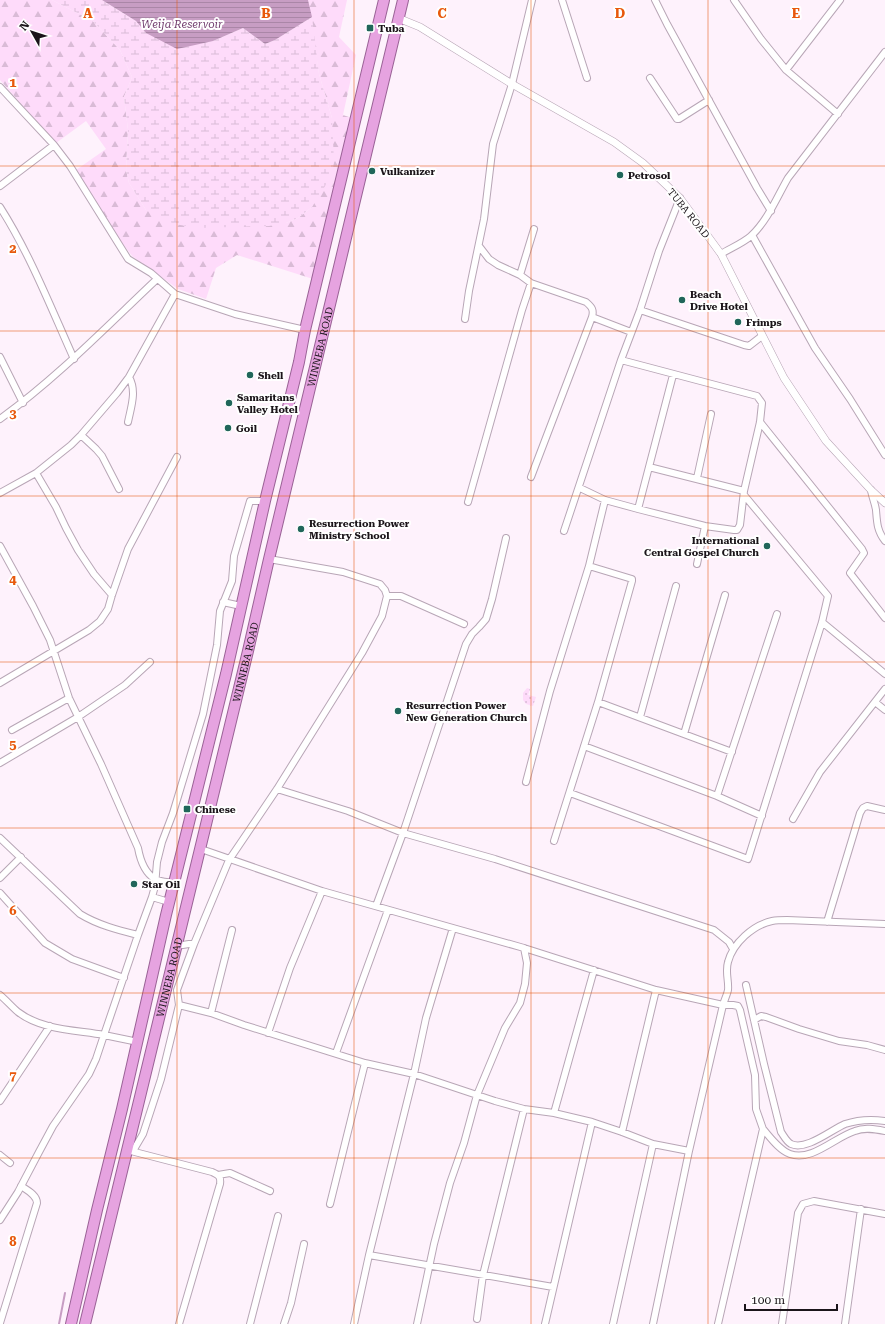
<svg xmlns="http://www.w3.org/2000/svg" width="885" height="1324" font-family="'Roboto Serif',serif">
	<style>
		.grass { fill: url(#grass-dots) }
		.forest { fill: url(#forest-firs) }
		.wetland { fill: url(#wetland-marsh) }
		.water { fill: url(#water-rules) }
		.lines { fill: none; stroke-linecap: round; stroke-linejoin: round }
		.stream { stroke: #c79dc3; stroke-width: 2 }
		.minor-casing { stroke: #b8a6b6; stroke-width: 8 }
		.tertiary-casing { stroke: #b8a6b6; stroke-width: 8 }
		.trunk-casing { stroke: #9a6296; stroke-width: 12 }
		.minor { stroke: #fff; stroke-width: 6 }
		.tertiary { stroke: #fff; stroke-width: 7 }
		.trunk { stroke: #e6a3e0; stroke-width: 10 }
		.grid { fill: none; stroke: #e8590c; stroke-width: 1; stroke-opacity: 0.55 }
		.poi-dot { fill: #20665a; stroke: #fff; stroke-width: 1.5 }
		.labels { text-anchor: middle; stroke-width: 4; stroke-linejoin: round; paint-order: stroke }
		.poi-label { font-size: 10px; font-weight: bold; fill: #1b151a; stroke: #fff; text-anchor: start }
		.street-label { font-size: 10px; fill: #1b151a; stroke: #fff }
		.water-label { font-size: 11px; font-style: italic; fill: #733e6f; stroke: #fff }
		.grid-label { font-size: 13px; text-anchor: middle; font-weight: bold; fill: #e8590c; stroke: #fff; stroke-width: 4; stroke-linejoin: round; paint-order: stroke }
	</style>
	<defs>
		<pattern id="grass-dots" width="8" height="8" patternUnits="userSpaceOnUse"><rect width="8" height="8" fill="#fedbfa"/><path d="M2 2h.1M6 6h.1" fill="none" stroke="#d9bbd6" stroke-width="1.8" stroke-linecap="round"/></pattern>
		<pattern id="forest-firs" width="22" height="20" patternUnits="userSpaceOnUse"><rect width="22" height="20" fill="#fedbfa"/><path d="M5 1l3.5 6h-7zM16 11l3.5 6h-7z" fill="#d9bbd6"/></pattern>
		<pattern id="wetland-marsh" width="20" height="14" patternUnits="userSpaceOnUse"><rect width="20" height="14" fill="#fedbfa"/><path d="M1 5h8M5 5V1M11 12h8M15 12V8" fill="none" stroke="#d9bbd6"/></pattern>
		<pattern id="water-rules" width="6" height="5" patternUnits="userSpaceOnUse"><rect width="6" height="5" fill="#c79dc3"/><path d="M0 2.5h6" fill="none" stroke="#aa86a7"/></pattern>
	</defs>
	<rect width="100%" height="100%" fill="#fef2fc"/>
	<!-- grass -->
	<path class="grass" d="M527 688 530 689 528 695 536 697 533 706 526 704 523 700V693Z"/>
	<!-- forest -->
	<path class="forest" d="M0 0H52L93 21 120 50 132 77 124 97 128 130 126 170 129 183 146 210 286 223 298 218 312 207 332 118 319 74 308 0H347L339 37 356 55 343 115 352 118 313 279 237 255 216 268 206 299 178 289 132 256 109 225 76 170 106 149 86 121 56 143 0 80Z"/>
	<!-- wetland -->
	<path class="wetland" d="M52 0H102L136 21 146 33 213 41 243 28 265 44 275 40 312 17 319 74 332 118 334 162 332 175 312 207 298 218 286 223 269 226 199 228 174 224 146 210 129 183 126 170 128 130 124 97 132 77 120 50 93 21Z"/>
	<!-- water -->
	<path class="water" d="M102 0H308L312 17 275 40 265 44 243 28 213 41 177 49 146 33 136 21Z"/>
	<g class="lines">
		<!-- stream -->
		<path class="stream" d="M59 1324 65 1293"/>
		<defs>
			<path id="minor" d="M562 0 587 78
				M655 0 667 24 757 188 771 211
				M734 0 761 39 786 70 838 114
				M786 70 840 0
				M650 78 677 119H679L709 100
				M0 87 54 145 70 166 128 259 151 273 175 294 235 314 305 330
				M0 186 54 145
				M0 207C30 254 51 308 74 359
				M752 235 815 348 850 399 885 455
				M479 246 489 259 498 265 520 275 531 283 586 302C592 307 594 310 592 317L631 332
				M721 254C731 248 743 243 751 236 768 220 777 197 788 178L885 52
				M520 275 534 229
				M640 310 744 345 749 346 762 336
				M465 319 469 291 484 219 493 144 512 84 532 0
				M0 357 23 403
				M0 419C57 378 106 327 157 279
				M128 422C131 407 137 391 129 377
				M760 422 862 549 864 553 850 573 885 618
				M81 435 96 449 102 456 119 489
				M649 467 744 491
				M36 473 56 507 66 528 78 550 94 574 112 595
				M531 477 592 317
				M697 478 711 414
				M580 488 605 500 638 509 705 526 734 530H737L740 525 744 491 760 422 762 403 757 396 621 360
				M871 490C872 497 875 503 876 510 877 522 877 531 885 541
				M0 493 36 473 71 445 81 435 117 393 129 377 175 294
				M468 502 522 310 531 283
				M638 509 673 375
				M564 531 621 360 640 310 659 251 680 198
				M0 546 33 606 50 640 69 698 101 764 138 848C140 859 145 873 155 879 160 882 169 882 174 883
				M697 564 705 526
				M387 596H401L464 624
				M223 602 241 606
				M822 622 885 674
				M0 683 89 630 100 621 108 609 112 595 128 549 177 457
				M598 702 732 752
				M875 702 885 710
				M640 717 676 586
				M12 730 69 698
				M684 734 725 595
				M584 746 717 796 762 816
				M0 763 78 717 125 685 150 662
				M526 782 550 691 589 566 605 500
				M277 789 348 811 403 833 495 859 714 930 729 942 733 949
				M570 793 748 859 822 622 828 596 744 495
				M717 796 777 614
				M793 819 820 772 885 689
				M0 838 80 914C98 925 118 930 138 935L152 897 169 902
				M554 841 598 702 632 581V579L589 566
				M201 849 322 891 524 948 656 990 723 1005H733L738 1006 740 1010 755 1075 756 1109 763 1129 718 1324
				M0 878 21 857
				M0 893 45 943 72 959 124 978
				M152 897 155 886 157 862 162 842 173 813 203 714 217 645 220 611 232 581 234 556 250 501H265
				M376 906 403 833 466 644 472 634 479 627 486 619 492 599 506 538
				M827 922 860 813 863 808 867 806 885 810
				M194 944 229 860 277 789 362 653 382 616 387 596 385 590 380 584 343 572 269 559
				M746 985 764 1064 781 1132C784 1136 786 1141 791 1144 806 1151 831 1130 845 1124 857 1120 872 1119 885 1121
				M0 995C6 1000 12 1007 18 1012 41 1030 76 1030 104 1035L96 1059 89 1074 53 1126 39 1152 18 1192 0 1220
				M179 1005 211 1013 244 1025 365 1063 414 1074 495 1101 524 1109 554 1113 592 1122 622 1132 653 1144 689 1151
				M211 1013 232 930
				M754 1020 761 1016 766 1017 799 1029 839 1041 867 1045 885 1050
				M268 1033 290 968 322 891
				M138 1042 104 1035 138 935
				M336 1053 388 910
				M0 1101 50 1026
				M554 1113 594 970
				M763 1129C770 1137 779 1150 790 1154 812 1162 835 1137 855 1131 864 1127 875 1129 885 1131
				M622 1132 656 990
				M127 1150 212 1172C219 1175 221 1177 220 1184L179 1324
				M133 1151 143 1134 161 1079 179 1005 177 990 194 944H189L176 946
				M0 1155 10 1163
				M218 1175 230 1173 270 1191
				M330 1204 365 1063
				M369 1255 553 1287
				M477 1319 483 1275 524 1109
				M0 1323 37 1203C37 1195 27 1190 21 1186
				M250 1324 278 1216
				M284 1324 291 1303 304 1244
				M354 1324 369 1255 414 1074 426 1018 453 928
				M417 1324 434 1244 450 1183 464 1143 477 1095 505 1028 520 1003 525 984 527 963 524 948
				M545 1324 592 1122
				M613 1324 653 1144
				M653 1324 689 1151 723 1005C724 1001 727 995 728 990 729 981 725 972 728 962 733 943 753 925 772 921 777 920 782 920 787 920L885 924
				M782 1324 798 1213 803 1204 814 1201 885 1214
				M845 1324 861 1209"/>
			<path id="tertiary" d="M398 18 420 27 512 84 614 142 643 163 680 198 721 254 784 378 826 441 871 490 885 503"/>
			<g id="trunk">
				<path d="M71 1324 97 1210 122 1109 166 915 226 674 265 501 299 362 305 330 384 0"/>
				<path id="s1" d="M85 1324 248 651 269 559 403 0"/>
			</g>
		</defs>
		<!-- minor casing -->
		<use href="#minor" class="minor-casing"/>
		<!-- tertiary casing -->
		<use href="#tertiary" class="tertiary-casing"/>
		<!-- trunk casing -->
		<use href="#trunk" class="trunk-casing"/>
		<!-- minor -->
		<use href="#minor" class="minor"/>
		<!-- tertiary -->
		<use href="#tertiary" class="tertiary"/>
		<!-- trunk -->
		<use href="#trunk" class="trunk"/>
	</g>
	<!-- grid -->
	<path class="grid" d="M177 0V1324M354 0V1324M531 0V1324M708 0V1324M0 166H885M0 331H885M0 496H885M0 662H885M0 828H885M0 993H885M0 1158H885"/>
	<!-- markers -->
	<g class="poi-dot">
		<rect x="366" y="24" width="8" height="8" rx="2"/>
		<circle cx="372" cy="171" r="4"/>
		<circle cx="620" cy="175" r="4"/>
		<circle cx="682" cy="300" r="4"/>
		<circle cx="738" cy="322" r="4"/>
		<circle cx="250" cy="375" r="4"/>
		<circle cx="229" cy="403" r="4"/>
		<circle cx="228" cy="428" r="4"/>
		<circle cx="301" cy="529" r="4"/>
		<circle cx="767" cy="546" r="4"/>
		<circle cx="398" cy="711" r="4"/>
		<rect x="183" y="805" width="8" height="8" rx="2"/>
		<circle cx="134" cy="884" r="4"/>
	</g>
	<g class="labels">
		<!-- poi labels -->
		<g class="poi-label">
			<text x="378" y="32">Tuba</text>
			<text x="380" y="175">Vulkanizer</text>
			<text x="628" y="179">Petrosol</text>
			<text x="690" y="298">Beach<tspan x="690" dy="12">Drive Hotel</tspan></text>
			<text x="746" y="326">Frimps</text>
			<text x="258" y="379">Shell</text>
			<text x="237" y="401">Samaritans<tspan x="237" dy="12">Valley Hotel</tspan></text>
			<text x="236" y="432">Goil</text>
			<text x="309" y="527">Resurrection Power<tspan x="309" dy="12">Ministry School</tspan></text>
			<text x="759" y="544" text-anchor="end">International<tspan x="759" dy="12">Central Gospel Church</tspan></text>
			<text x="406" y="709">Resurrection Power<tspan x="406" dy="12">New Generation Church</tspan></text>
			<text x="195" y="813">Chinese</text>
			<text x="142" y="888">Star Oil</text>
		</g>
		<!-- street labels -->
		<g class="street-label">
			<text transform="translate(689 213) rotate(51)" y="4">TUBA ROAD</text>
			<text dy="4" stroke="none"><textPath href="#s1" startOffset="1005">WINNEBA ROAD</textPath></text>
			<text dy="4" stroke="none"><textPath href="#s1" startOffset="681">WINNEBA ROAD</textPath></text>
			<text dy="4" stroke="none"><textPath href="#s1" startOffset="357">WINNEBA ROAD</textPath></text>
		</g>
		<!-- water labels -->
		<g class="water-label">
			<text x="182" y="28">Weija Reservoir</text>
		</g>
	</g>
	<g class="grid-label">
		<text x="88" y="18">A</text>
		<text x="266" y="18">B</text>
		<text x="442" y="18">C</text>
		<text x="620" y="18">D</text>
		<text x="796" y="18">E</text>
		<text x="13" y="87">1</text>
		<text x="13" y="253">2</text>
		<text x="13" y="418">3</text>
		<text x="13" y="584">4</text>
		<text x="13" y="749">5</text>
		<text x="13" y="915">6</text>
		<text x="13" y="1080">7</text>
		<text x="13" y="1246">8</text>
	</g>
	<!-- north arrow -->
	<g transform="translate(32 32) rotate(309)" stroke="#ffffff" stroke-width="3" paint-order="stroke">
	<path d="M0-3L7 15L0 10L-7 15Z" fill="#1b151a"/>
	<text y="-6" font-size="11" font-weight="bold" text-anchor="middle" fill="#1b151a">N</text>
	</g>
	<!-- scale -->
	<path d="M745 1304v6h92v-6" fill="none" stroke="#1b151a" stroke-width="2"/>
	<text x="751" y="1304" font-size="12" fill="#1b151a" stroke="#ffffff" stroke-width="3" paint-order="stroke">100 m</text>
</svg>
